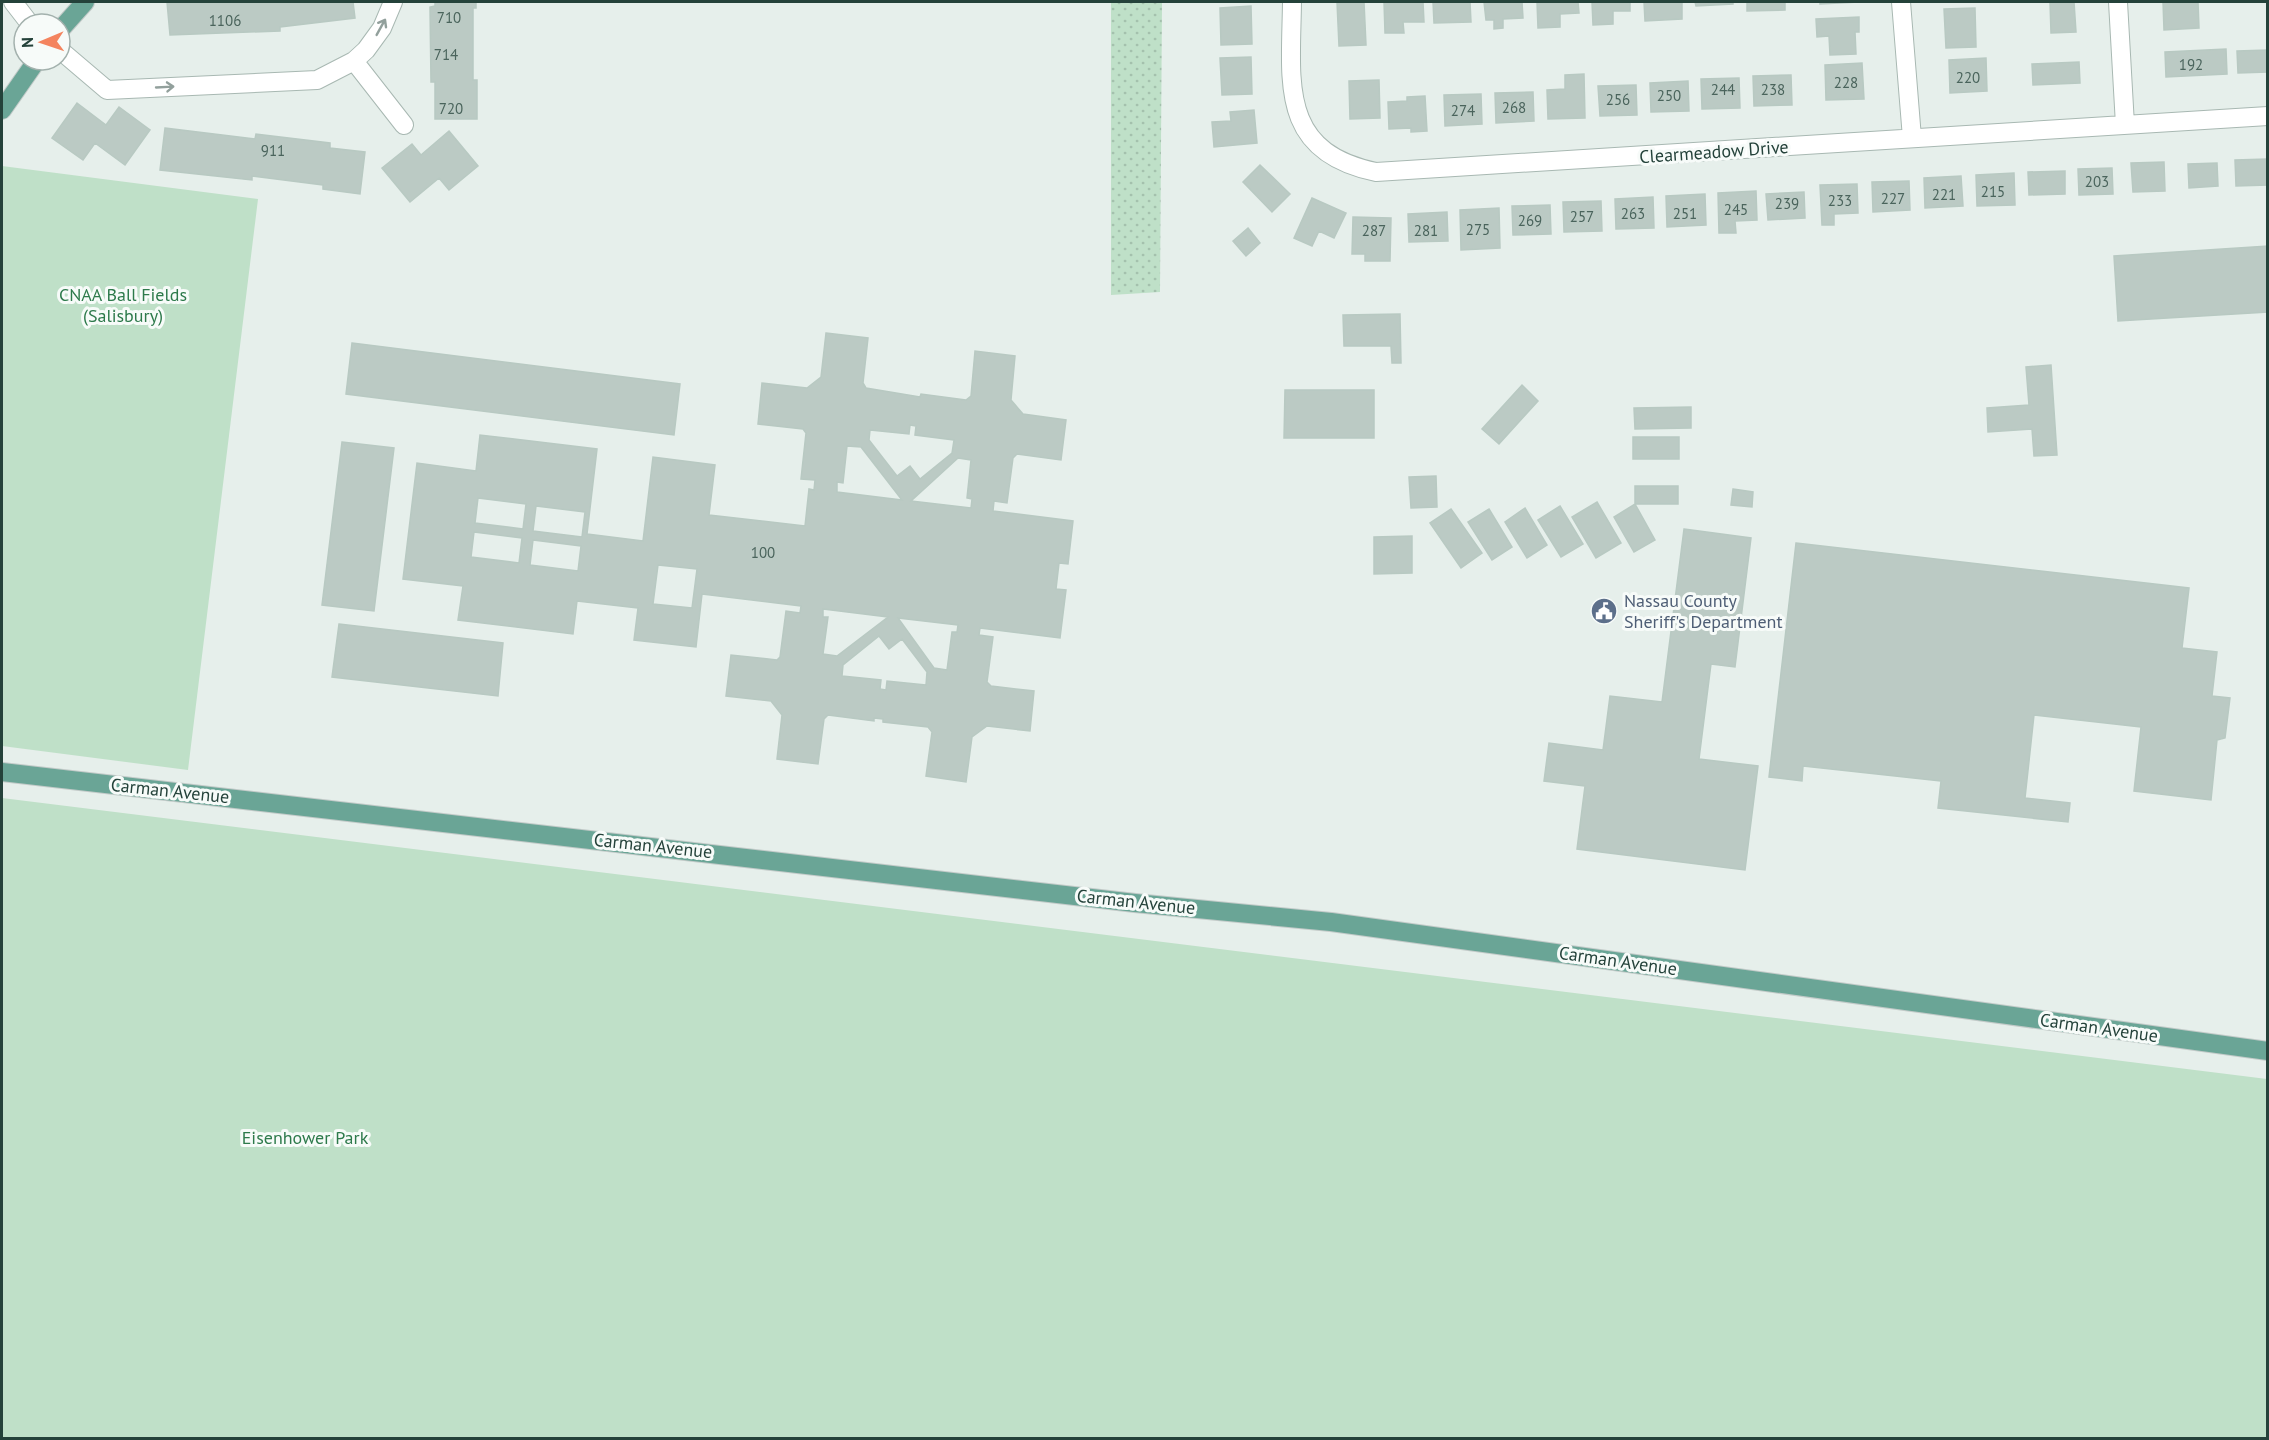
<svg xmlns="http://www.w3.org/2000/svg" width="2269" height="1440" font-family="'PT Sans',sans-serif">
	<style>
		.grass { fill: url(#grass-dots) }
		.park { fill: #bfe0c8 }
		.building { fill: #bbcac4; stroke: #b8c9c2; stroke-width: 1.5; fill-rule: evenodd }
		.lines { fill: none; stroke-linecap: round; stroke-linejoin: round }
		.minor-casing { stroke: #a8b8b2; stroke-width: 20 }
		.major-casing { stroke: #c2cac8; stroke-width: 20 }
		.minor { stroke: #fff; stroke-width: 18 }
		.major { stroke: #6aa596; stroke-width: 18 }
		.oneway { stroke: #92a09c }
		.labels { text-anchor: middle; stroke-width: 6; stroke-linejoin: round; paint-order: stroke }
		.number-label { font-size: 15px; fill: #4a645c }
		.street-label { font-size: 18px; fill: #24423a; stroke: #f7fbf9 }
		.park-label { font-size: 18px; fill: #2d7a4b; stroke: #f7fbf9 }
		.service-label { font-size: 18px; fill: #4e5e75; stroke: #f7fbf9; text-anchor: start }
	</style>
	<defs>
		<pattern id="grass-dots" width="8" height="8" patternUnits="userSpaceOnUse" patternTransform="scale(1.5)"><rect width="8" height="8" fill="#bfe0c8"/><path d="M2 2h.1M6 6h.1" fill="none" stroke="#a4c1ad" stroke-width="1.8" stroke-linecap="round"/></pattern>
	</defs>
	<rect width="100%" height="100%" fill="#e6efeb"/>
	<!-- grass -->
	<path class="grass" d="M1111 2H1162L1160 292 1111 295Z"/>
	<!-- park -->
	<path class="park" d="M2 166 258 199 188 770 2 746Z
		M2 798 2267 1079V1438H2Z"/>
	<!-- building -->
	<path class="building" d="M167 2H353L355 18 280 27V31L170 35Z
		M435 2H476V8H473V80H477V119H435V82H431L430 7 435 6Z
		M1337 2H1364L1366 45 1339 46Z
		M1384 2H1423L1424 22H1403L1404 33H1385Z
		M1433 2H1470L1471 22 1434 23Z
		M1484 2H1522L1523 18 1503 19V28L1494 29V20H1486Z
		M1537 2H1578L1579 13 1560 14V27L1538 28Z
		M1592 2H1630V11H1613V24L1593 25Z
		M1644 2H1682V19L1645 21Z
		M1695 2H1733V4L1696 6Z
		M1747 2H1785V10L1747 11Z
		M1820 2H1859L1820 4Z
		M2050 2H2074L2076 32 2051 33Z
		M2163 2H2198L2199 28 2164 30Z
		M1251 6 1252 44 1221 45 1220 8Z
		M1975 8 1976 47 1946 48 1944 9Z
		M1859 17V32H1855L1856 54 1830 55 1829 36 1817 37 1816 19Z
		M2226 49 2227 74 2166 77 2165 52Z
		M2268 50V72L2238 73 2237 51Z
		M1251 57 1252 94 1222 95 1220 58Z
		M1986 58 1987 91 1950 93 1949 60Z
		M2079 62 2080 83 2033 85 2032 64Z
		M1862 63 1864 99 1826 100 1825 65Z
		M1584 74 1585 118 1548 119 1547 90 1565 89V75Z
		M1791 75 1792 105 1754 106 1753 76Z
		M1739 78 1740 108 1702 109 1701 79Z
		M1379 80 1380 118 1350 119 1349 81Z
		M1688 81 1689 111 1651 112 1650 83Z
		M1636 85 1637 115 1600 116 1598 86Z
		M1533 92 1534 121 1496 123 1495 93Z
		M1481 94 1482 124 1445 126 1444 95Z
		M1425 96 1427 131 1411 132V128L1389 129 1388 102 1407 101V97Z
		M77 103 106 125 119 107 150 130 125 165 95 143 83 160 52 138Z
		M1254 110 1257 143 1214 147 1212 122 1231 121 1230 112Z
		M165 128 255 139 256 134 330 143V148L365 152 360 194 323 189V185L252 176V180L160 170Z
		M449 131 478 166 449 190 439 178 410 202 382 168 412 144 421 155Z
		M2267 159 2268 185 2236 186 2235 160Z
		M2164 162 2165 191 2133 192 2131 163Z
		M2217 163 2218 186 2189 188 2188 164Z
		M1260 165 1290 194 1272 212 1243 182Z
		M2112 168 2113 194 2079 195 2078 169Z
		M2065 171V194L2029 195 2028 172Z
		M2014 173 2015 205 1977 206 1976 175Z
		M1961 176 1963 206 1925 208 1924 178Z
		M1909 181 1910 210 1873 212 1872 182Z
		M1857 184 1858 213 1834 214V225H1822L1820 185Z
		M1756 191 1757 220 1735 221 1736 233H1719L1718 193Z
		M1804 192 1805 218 1768 220 1766 194Z
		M1705 194 1706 225 1667 227 1666 196Z
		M1653 197 1654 228 1616 229 1615 199Z
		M1312 198 1346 213 1334 238 1319 231 1312 246 1294 238Z
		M1601 201 1602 231 1564 232 1563 202Z
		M1550 205 1551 234 1513 235 1512 206Z
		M1499 208 1500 248 1461 250 1460 210Z
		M1447 212 1448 241 1409 242 1408 214Z
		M1353 217 1391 218 1390 261H1365V254H1352Z
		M1248 228 1260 243 1246 256 1233 241Z
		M2268 246V312L2118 321 2114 256Z
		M1400 314 1401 363H1392L1391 346H1344L1343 315Z
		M826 333 868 338 863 383 866 388 920 397 921 394 966 400 971 396 975 351 1015 356 1011 400 1023 414 1066 420 1061 460 1017 454 1013 458 1007 503 994 501 993 511 1073 521 1068 564 1059 563 1056 589 1066 590 1060 638 980 628 979 635 993 637 987 682 991 686 1034 691 1030 731 987 726 972 737 966 782 926 776 932 732 928 727 883 722V719L874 718V721L828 715 824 719 818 764 777 759 782 715 771 701 726 696 731 655 777 660 780 657 786 611 800 613 801 606 702 594 696 647 634 640 638 608 577 601 573 634 458 620 463 586 403 579 417 463 476 471 480 435 597 449 587 534 643 541 653 457 715 465 709 515 805 526 809 489 814 490 815 480 801 479 806 433 803 429 758 424 762 383 807 388 821 377ZM910 425 916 426 915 435 954 440 952 453 920 479 910 466 897 476 869 440 870 430 909 434ZM847 446 861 447 902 500 837 492V482L843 483ZM958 458 971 460 967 498 972 499 971 508 911 501ZM478 498 526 504 523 529 475 523ZM536 506 585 512 582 537 533 531ZM474 532 522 538 519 563 471 557ZM533 540 581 546 578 571 530 565ZM658 565 697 569 692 608 653 604ZM823 609 888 617 837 656 823 654 828 617H823ZM898 618 958 625 957 632H952L947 670 934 668ZM879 636 889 649 902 639 927 672 926 685 887 681 886 690 880 689 881 680 842 676 843 665Z
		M352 343 680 384 674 435 346 394Z
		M2051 365 2057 455 2034 456 2032 429 1988 432 1987 408 2029 405 2026 367Z
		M1522 385 1538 401 1499 444 1482 429Z
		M1285 390H1374V438H1284Z
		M1691 407V428L1635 429 1634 408Z
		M1633 437H1679V459H1633Z
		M342 442 394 448 374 611 322 605Z
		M1436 476 1437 507 1411 508 1409 477Z
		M1635 486H1678V504H1635Z
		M1733 489 1753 492 1752 507 1731 505Z
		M1597 502 1621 543 1596 558 1572 517Z
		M1635 504 1655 540 1634 552 1614 517Z
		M1560 506 1583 544 1561 557 1538 520Z
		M1525 508 1547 545 1527 558 1505 522Z
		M1451 509 1482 553 1461 568 1430 523Z
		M1489 509 1512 547 1492 560 1468 522Z
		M1684 529 1751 538 1735 667 1711 664 1699 759 1758 766 1745 870 1577 849 1585 786 1544 781 1549 743 1603 750 1610 696 1662 702Z
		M1412 536V573L1374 574V537Z
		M1796 543 2189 588 2182 648 2217 652 2212 696 2230 698 2225 738 2217 740 2211 800 2134 791 2141 727 2034 715 2025 798 2070 803 2068 822 1938 808 1941 781 1803 766 1802 781 1769 777Z
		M339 624 503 643 498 696 332 677Z"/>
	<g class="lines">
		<defs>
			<path id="minor" d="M13 2 30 24
				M1292 2C1291 82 1278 152 1376 172L2268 116
				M1901 2 1912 138
				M2118 2 2125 125
				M60 50 107 90 317 80 354 61 366 50 382 28 393 2
				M354 61 404 125"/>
			<path id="major" d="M60 30 85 2
				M2 110 37 60
				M2 772 1135 903 1331 922 2268 1051"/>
		</defs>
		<!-- minor casing -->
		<use href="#minor" class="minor-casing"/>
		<!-- major casing -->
		<use href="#major" class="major-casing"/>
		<!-- minor -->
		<use href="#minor" class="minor"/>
		<!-- major -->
		<use href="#major" class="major"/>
	</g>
	<!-- one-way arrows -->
	<defs><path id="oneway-shaft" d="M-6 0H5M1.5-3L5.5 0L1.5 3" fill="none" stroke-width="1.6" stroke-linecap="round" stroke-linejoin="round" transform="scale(1.5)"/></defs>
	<g class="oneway">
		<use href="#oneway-shaft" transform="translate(381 27) rotate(-61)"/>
		<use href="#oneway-shaft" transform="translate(165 87) rotate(-3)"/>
	</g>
	<!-- icons -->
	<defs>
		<symbol id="civic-disc" viewBox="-11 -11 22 22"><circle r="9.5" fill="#5c6f8a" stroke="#f7fbf9"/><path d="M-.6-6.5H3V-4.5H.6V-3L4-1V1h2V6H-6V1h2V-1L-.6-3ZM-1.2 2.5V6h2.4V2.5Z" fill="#fff"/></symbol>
	</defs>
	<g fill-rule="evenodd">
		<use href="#civic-disc" x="1589" y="596" width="30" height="30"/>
	</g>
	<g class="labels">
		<!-- number labels -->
		<g class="number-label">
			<text x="449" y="23">710</text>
			<text x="225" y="26">1106</text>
			<text x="446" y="60">714</text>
			<text x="2191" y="70">192</text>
			<text x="1968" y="83">220</text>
			<text x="1846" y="88">228</text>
			<text x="1723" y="95">244</text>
			<text x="1773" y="95">238</text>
			<text x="1669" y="101">250</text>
			<text x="1618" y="105">256</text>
			<text x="1514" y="113">268</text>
			<text x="451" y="114">720</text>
			<text x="1463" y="116">274</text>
			<text x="273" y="156">911</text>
			<text x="2097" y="187">203</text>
			<text x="1993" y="197">215</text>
			<text x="1944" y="200">221</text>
			<text x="1893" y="204">227</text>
			<text x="1840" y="206">233</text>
			<text x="1787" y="209">239</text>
			<text x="1736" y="215">245</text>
			<text x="1633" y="219">263</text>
			<text x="1685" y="219">251</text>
			<text x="1582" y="222">257</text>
			<text x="1530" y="226">269</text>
			<text x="1478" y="235">275</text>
			<text x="1374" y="236">287</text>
			<text x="1426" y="236">281</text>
			<text x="763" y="558">100</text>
		</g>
		<!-- street labels -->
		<g class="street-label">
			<text transform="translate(1714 152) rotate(-4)" y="6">Clearmeadow Drive</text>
			<text transform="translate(170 791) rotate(6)" y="6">Carman Avenue</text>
			<text transform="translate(653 846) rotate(6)" y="6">Carman Avenue</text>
			<text transform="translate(1136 902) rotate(6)" y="6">Carman Avenue</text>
			<text transform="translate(1618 961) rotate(8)" y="6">Carman Avenue</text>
			<text transform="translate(2099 1028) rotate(8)" y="6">Carman Avenue</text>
		</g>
		<!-- park labels -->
		<g class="park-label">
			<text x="123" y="301">CNAA Ball Fields<tspan x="123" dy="21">(Salisbury)</tspan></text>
			<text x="305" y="1144">Eisenhower Park</text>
		</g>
		<!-- service labels -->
		<g class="service-label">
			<text x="1624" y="607">Nassau County<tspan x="1624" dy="21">Sheriff's Department</tspan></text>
		</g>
	</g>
	<!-- border -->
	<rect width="2269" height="1440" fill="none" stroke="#24423a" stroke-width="6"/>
	<!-- north arrow -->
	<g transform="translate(42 42) rotate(268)"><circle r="28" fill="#f7fbf9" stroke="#a3b1ad" stroke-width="1.5"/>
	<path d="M0-4.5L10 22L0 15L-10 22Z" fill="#f4845f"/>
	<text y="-9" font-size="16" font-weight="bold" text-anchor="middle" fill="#24423a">N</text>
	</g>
</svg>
